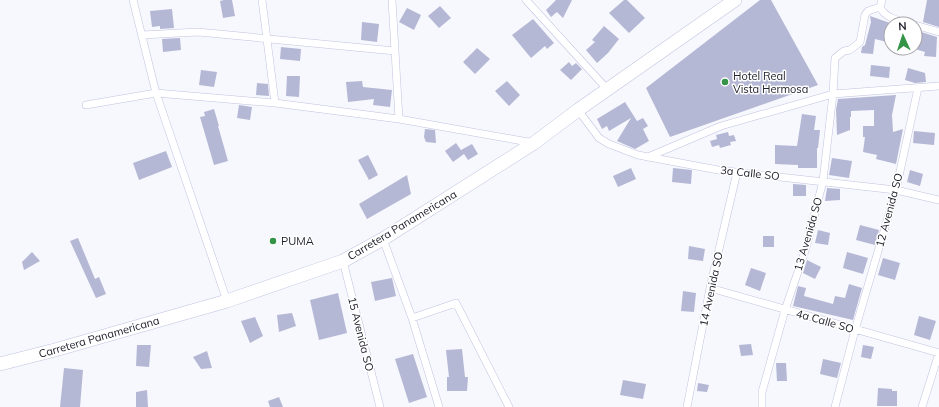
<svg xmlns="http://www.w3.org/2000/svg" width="939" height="407" font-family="Mulish,sans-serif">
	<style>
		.building { fill: #b5b8d4 }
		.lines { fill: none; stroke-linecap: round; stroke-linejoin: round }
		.street-casing { stroke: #c0c3e0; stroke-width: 8 }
		.highway-casing { stroke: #c0c3e0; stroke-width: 14 }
		.street { stroke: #fff; stroke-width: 7 }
		.highway { stroke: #fff; stroke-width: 13 }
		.poi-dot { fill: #349448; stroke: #fff; stroke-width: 1.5 }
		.labels { text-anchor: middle; stroke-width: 3; stroke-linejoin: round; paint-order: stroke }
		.poi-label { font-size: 11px; fill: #20212c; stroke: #fff; text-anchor: start }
		.street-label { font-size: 11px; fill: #20212c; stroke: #fff }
	</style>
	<rect width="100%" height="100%" fill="#f7f7fe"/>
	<!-- building -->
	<path class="building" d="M224 0H232L235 16 223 18 220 1Z
		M556 0H572L563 18 557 12 551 17 546 10Z
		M624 0H627L645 18 629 33 609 13Z
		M760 0H771L818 85 670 137 646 88Z
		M927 0H939V27L923 22Z
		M440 6 451 18 439 28 428 16Z
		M407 8 421 15 414 30 399 22Z
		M172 9 174 28 160 29V26L152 27 150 11Z
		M870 16 893 24H891V29L887 42 875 39 873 54 861 53 862 47 865 45 871 22Z
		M533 19 554 43 547 49 545 46 531 58 512 35Z
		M362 22 379 24 377 42 361 40Z
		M604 26 619 39 608 53 597 63 586 50 595 42 592 40Z
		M915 30 937 37 936 57 924 56 925 52 915 49Z
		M180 38 181 50 163 52 162 39Z
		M281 47 301 49 300 61 280 59Z
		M477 48 490 59 475 74 463 62Z
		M569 62 572 66 576 63 582 69 571 80 560 70Z
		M871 65 890 67 889 78 870 76Z
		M908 68 925 73 926 82 915 83 905 80Z
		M201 70 217 72 214 87 199 85Z
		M287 76H300L299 97 286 96Z
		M362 81 363 87 392 90 390 107 373 105 374 99 348 102 346 82Z
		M507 81 520 95 509 106 495 91Z
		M257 83 268 84 269 96 256 95Z
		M896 95 892 115 893 132 903 129 896 164 876 159 877 155 863 152 865 137H863V126H874V110L851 111V117H850V130L837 135 836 110 838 99Z
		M625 102 637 121 643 118 648 126 643 129 649 141 635 149 617 141 631 118 609 131 607 126 602 129 597 119Z
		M239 105 252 107 250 120 237 118Z
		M214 109 219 126H218L228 161 214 165 200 117 205 116 204 112Z
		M802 114 816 116 814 130H820L818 148H817V168H798V165L775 164V145L797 146Z
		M425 129 435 130 436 143 426 142 424 137Z
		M914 131 935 133 934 145 913 143Z
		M728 132 729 136 734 135 736 141 730 142 731 145 720 148 719 145 712 147 710 141 717 139 716 135Z
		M456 143 463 153 461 150 472 144 478 154 468 160 464 154 453 162 445 151Z
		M166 151 172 167 139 180 133 163Z
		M368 155 378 175 369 180 358 160Z
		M832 158 852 161 849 178 829 175Z
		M631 168 636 179 618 187 613 176Z
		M673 168 692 170 691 184 672 182Z
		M910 170 923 174 920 186 907 182Z
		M407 175 411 194 367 219 359 204Z
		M793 184 806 185V196H793Z
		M827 188 840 189V200L825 201Z
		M860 225 879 230 875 245 856 240Z
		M818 230 830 233 828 245 815 243Z
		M763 236H774V247H763Z
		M78 238 95 279 99 277 106 294 96 298 70 241Z
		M689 246 705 249 703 261 688 259Z
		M32 252 40 261 24 270 22 262Z
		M847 252 868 258 863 274 843 268Z
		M883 258 900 263 895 280 878 275Z
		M807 260 821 267 815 279 803 273Z
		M751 268 766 273 760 291 745 285Z
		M392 278 396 296 375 301 371 282Z
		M849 284 862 288 853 320 793 306 798 286 806 288 804 296 833 304 835 296 845 298Z
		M683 291 696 293 694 312 681 311Z
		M338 293 347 333 319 340 310 300Z
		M292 313 296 326 279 332 277 315Z
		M919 316 936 321 930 340 914 335Z
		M255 317 263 336 250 343 241 321Z
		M751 344 753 355 741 356 739 345Z
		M137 345H151L149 367 136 366Z
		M863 345 874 347 871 359 861 357Z
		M462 349 465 377H468L467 391H447V377H449L446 350Z
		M207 351 212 368 201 369 193 357Z
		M413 354 427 397 409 403 395 359Z
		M823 359 841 363 837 378 820 374Z
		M776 363H786L787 381H777Z
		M64 368 83 370 80 407H60Z
		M623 380 646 384 643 399 620 395Z
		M698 383 709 385 707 392 697 391Z
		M878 388 892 389V391H897V406H877Z
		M147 390 148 407H136V392Z
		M279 397 283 407H270L268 401Z"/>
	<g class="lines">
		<defs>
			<path id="street" d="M133 0 156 93 227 301
				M262 0 275 103
				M392 0 399 119
				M526 0 607 89
				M880 7C885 19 901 21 912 24
				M915 25 939 32
				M142 35 198 32 395 51
				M86 105 156 93 275 103 399 119 534 143
				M578 110 599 138 609 144 638 155 718 170 896 190 939 200
				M648 157 721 126 833 94 939 86
				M383 239 412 318 439 407
				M343 261 380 407
				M710 288 939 353
				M412 318 456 303 509 407
				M687 407 710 288 737 172
				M762 407V392L785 310 806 248 823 181 833 94 835 58 844 51 850 50 860 42 865 15 868 11 880 7 882 0
				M835 407 855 330 896 190 918 88
				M922 407 939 353"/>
			<path id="highway" d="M0 364 55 350 227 301 343 261 383 239 534 143 578 110 735 0"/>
		</defs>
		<!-- street casing -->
		<use href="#street" class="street-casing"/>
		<!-- highway casing -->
		<use href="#highway" class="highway-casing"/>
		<!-- street -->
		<use href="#street" class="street"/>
		<!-- highway -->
		<use href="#highway" class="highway"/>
	</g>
	<!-- markers -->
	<g class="poi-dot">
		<circle cx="725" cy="82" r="4"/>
		<circle cx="273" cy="241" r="4"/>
	</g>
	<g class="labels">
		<!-- poi labels -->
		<g class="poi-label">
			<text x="733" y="80">Hotel Real<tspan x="733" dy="13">Vista Hermosa</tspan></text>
			<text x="281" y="245">PUMA</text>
		</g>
		<!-- street labels -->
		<g class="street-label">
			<text transform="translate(750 173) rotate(6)" y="4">3a Calle SO</text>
			<text transform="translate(889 210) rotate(-75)" y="4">12 Avenida SO</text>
			<text transform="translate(402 225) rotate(-31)" y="4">Carretera Panamericana</text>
			<text transform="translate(808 234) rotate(-74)" y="4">13 Avenida SO</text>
			<text transform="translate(711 289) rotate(-78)" y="4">14 Avenida SO</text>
			<text transform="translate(825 321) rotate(16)" y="4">4a Calle SO</text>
			<text transform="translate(361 334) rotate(76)" y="4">15 Avenida SO</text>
			<text transform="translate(99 337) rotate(-16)" y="4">Carretera Panamericana</text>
		</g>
	</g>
	<!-- north arrow -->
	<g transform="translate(903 36) rotate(357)"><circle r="19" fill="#ffffff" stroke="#a6a6ab"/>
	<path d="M0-3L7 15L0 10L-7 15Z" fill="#349448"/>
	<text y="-6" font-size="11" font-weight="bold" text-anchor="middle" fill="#20212c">N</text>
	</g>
</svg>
